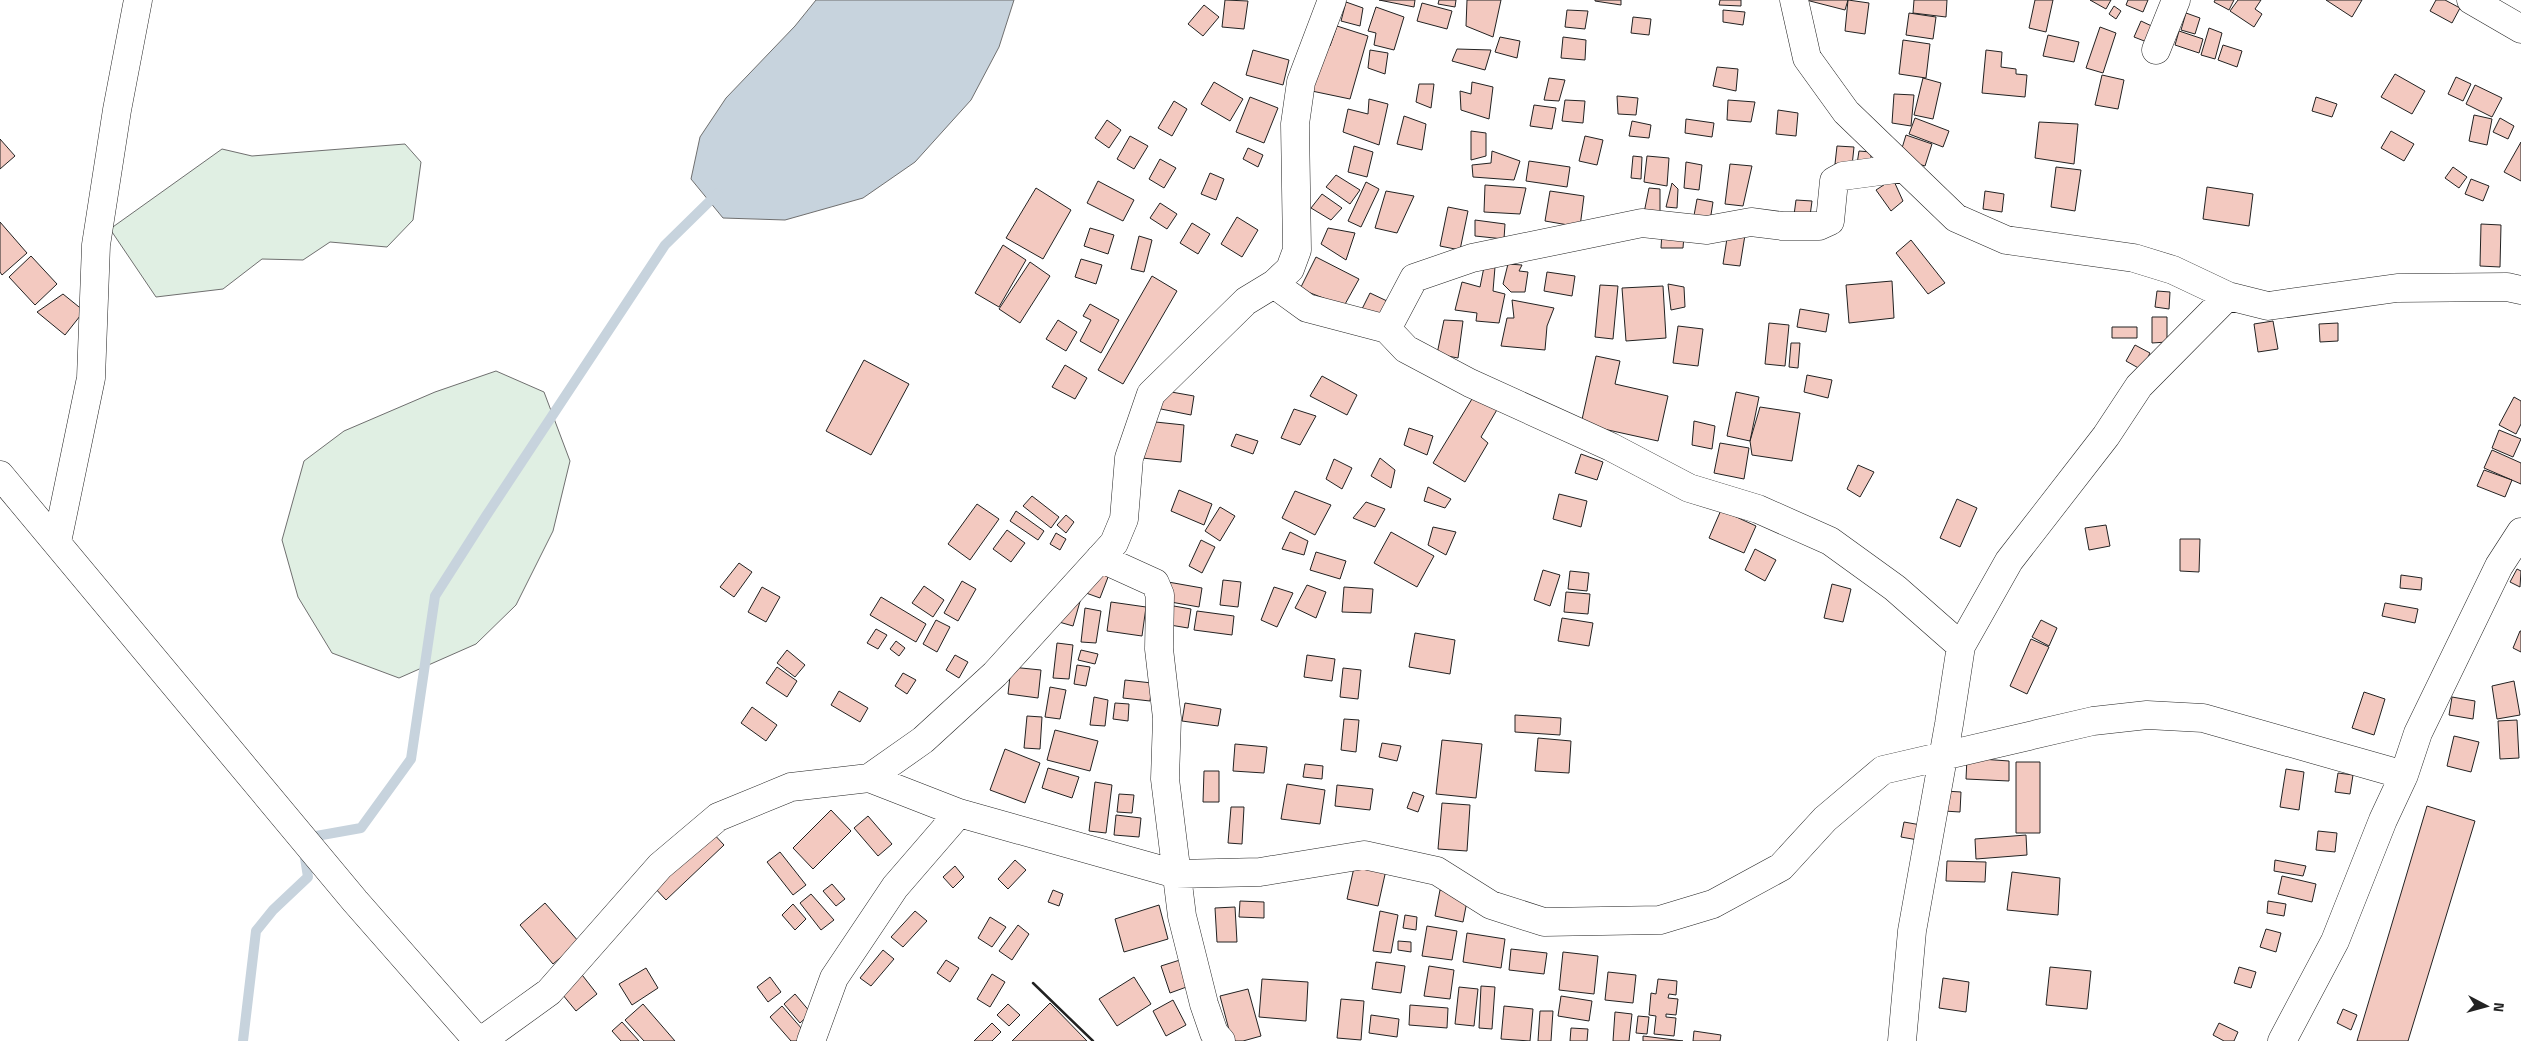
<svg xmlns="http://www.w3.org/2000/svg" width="2521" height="1041" font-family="'Titillium Web',sans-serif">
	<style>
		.green { fill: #e0efe3; stroke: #6f6f6f }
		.water { fill: #c7d3dd; stroke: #6f6f6f }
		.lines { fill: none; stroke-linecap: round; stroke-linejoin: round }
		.stream { stroke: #c7d3dd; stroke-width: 10 }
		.building { fill: #f3c9c0; stroke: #222 }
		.minor-casing { stroke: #222; stroke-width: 29 }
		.minor { stroke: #fff; stroke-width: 28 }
		.wall { stroke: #222; stroke-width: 2.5 }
	</style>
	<rect width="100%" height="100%" fill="#fff"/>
	<!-- green -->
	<path class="green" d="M405 144 421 162 413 220 387 247 330 242 303 260 262 259 223 289 156 297 110 229 222 149 252 156Z
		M496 371 544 392 570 461 553 531 516 605 476 644 399 678 332 653 298 597 282 540 304 461 344 431 435 392Z"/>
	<!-- water -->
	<path class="water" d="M816 0H1014L999 47 971 100 915 162 863 198 785 220 723 218 691 179 700 137 726 98 795 26Z"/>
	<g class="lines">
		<!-- stream -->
		<path class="stream" d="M305 838 361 828 411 759 435 596 486 516 665 245 718 193
			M243 1041 256 931 273 910 308 877 304 852"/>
	</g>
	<!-- building -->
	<path class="building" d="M1225 0 1248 1 1244 29 1222 27Z
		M1379 0H1415L1414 7Z
		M1439 0H1456L1455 7 1438 4Z
		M1467 0H1501L1493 37 1466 26Z
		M1595 0H1621V5L1595 1Z
		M1720 0H1741V6L1719 5Z
		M1806 0H1848L1845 10Z
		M1848 0 1869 3 1865 34 1845 31Z
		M1914 0H1947L1946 17 1913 13Z
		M2035 0H2053L2046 32 2029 28Z
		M2090 0H2111L2106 9Z
		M2128 0H2148L2143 12 2126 5Z
		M2215 0H2234L2229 10 2214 2Z
		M2238 0H2261L2255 9 2262 14 2254 27 2230 11Z
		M2326 0H2362L2352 17Z
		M2436 0H2445L2460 8 2452 23 2430 11Z
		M1346 2 1363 8 1360 26 1341 21Z
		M1422 3 1452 11 1447 29 1417 21Z
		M1204 5 1219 17 1203 36 1188 24Z
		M2114 6 2121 11 2116 19 2109 14Z
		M1376 7 1404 17 1394 50 1374 45 1376 33 1368 31Z
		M1567 10 1588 11 1585 29 1565 27Z
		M1723 10 1745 12 1743 25 1723 22Z
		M1909 13 1936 17 1933 39 1906 35Z
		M2186 13 2200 18 2195 34 2181 30Z
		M1633 17 1651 19 1649 35 1631 33Z
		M2141 21 2158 29 2152 44 2134 37Z
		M1337 26 1368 36 1350 99 1307 90 1318 53 1330 46Z
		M2100 27 2116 33 2103 73 2086 68Z
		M2209 28 2222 33 2215 59 2201 55Z
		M2179 31 2203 39 2199 53 2175 45Z
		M2048 35 2079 42 2074 62 2043 56Z
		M1500 37 1520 41 1517 58 1495 52Z
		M1563 37 1586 40 1585 60 1561 58Z
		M1903 40 1930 44 1926 78 1899 74Z
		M2223 45 2242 51 2237 67 2218 60Z
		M1457 49 1491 50 1485 70 1452 61Z
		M1253 50 1289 60 1283 85 1246 75Z
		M1370 50 1388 53 1385 74 1368 68Z
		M1986 50 2002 52 2001 67 2016 69V74L2027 75 2025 97 1982 93Z
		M1717 67 1738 69 1736 91 1713 86Z
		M2395 74 2425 91 2412 114 2381 97Z
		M2102 75 2124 80 2118 109 2095 105Z
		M2456 77 2471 84 2463 101 2448 94Z
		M1549 78 1565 80 1559 101 1544 100Z
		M1923 78 1941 83 1933 119 1914 115Z
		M1214 82 1243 99 1230 121 1201 104Z
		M1472 82 1493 87 1489 119 1461 110 1460 91 1471 94Z
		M1419 84H1434L1431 108 1416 102Z
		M2475 85 2502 98 2492 117 2466 104Z
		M1894 94 1914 95 1911 126 1892 123Z
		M1617 96 1638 98 1636 115 1618 114Z
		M1250 97 1278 108 1264 143 1236 132Z
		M2316 97 2337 104 2332 117 2312 111Z
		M1369 99 1388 104 1379 145 1343 132 1348 109 1368 114Z
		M1565 100 1585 101 1583 123 1562 121Z
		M1728 100 1755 102 1751 122 1727 120Z
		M1174 101 1187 109 1172 136 1158 128Z
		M1534 105 1556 108 1552 129 1530 126Z
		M1778 110 1798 113 1796 136 1776 134Z
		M2474 115 2492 119 2487 145 2469 141Z
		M1404 116 1426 124 1422 150 1397 144Z
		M1915 118 1949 131 1943 147 1909 134Z
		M2500 118 2514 126 2508 139 2493 132Z
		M1686 119 1714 123 1712 137 1685 133Z
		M1107 120 1121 130 1109 148 1095 138Z
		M1632 121 1651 125 1649 138 1629 136Z
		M2039 122 2078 124 2074 164 2035 158Z
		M1471 131 1486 133V156L1471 160Z
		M2391 131 2414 144 2404 161 2381 148Z
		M1906 135 1932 144 1925 166 1899 158Z
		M1130 136 1148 146 1134 169 1117 159Z
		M1585 136 1603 140 1597 165 1579 161Z
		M0 139 15 156 0 169Z
		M2521 142V181L2504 172Z
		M1354 146 1373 152 1367 177 1348 172Z
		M1837 146 1854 147 1852 166 1835 164Z
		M1248 148 1263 155 1258 167 1243 159Z
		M1492 151 1520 161 1514 180 1473 177 1472 165 1491 163Z
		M1859 151 1871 152V165L1857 164Z
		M1633 156 1642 157 1641 179 1631 178Z
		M1647 156 1669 158 1667 186 1644 182Z
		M1160 159 1176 168 1164 188 1149 179Z
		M1529 161 1570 167 1567 187 1526 181Z
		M1686 162 1702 165 1699 190 1684 188Z
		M1730 164 1752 166 1743 206 1725 204Z
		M2056 167 2081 170 2075 211 2051 207Z
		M2453 167 2467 177 2459 188 2445 178Z
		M1210 173 1224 179 1216 200 1201 194Z
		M1336 175 1360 190 1350 204 1326 187Z
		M1893 179 1903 201 1891 211 1876 190Z
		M2471 179 2489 186 2483 201 2465 194Z
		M1098 181 1134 200 1123 221 1087 203Z
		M1366 182 1379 189 1361 227 1348 221Z
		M1672 183 1678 189 1677 208 1666 207Z
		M1485 185 1526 188 1520 214 1484 212Z
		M2207 187 2253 194 2249 226 2203 219Z
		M1036 188 1071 210 1043 259 1006 238Z
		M1649 188 1660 189V215L1644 213Z
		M1386 191 1414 196 1397 233 1375 228Z
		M1550 191 1584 196 1580 227 1545 221Z
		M1985 191 2004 194 2002 212 1983 209Z
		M1322 194 1342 208 1331 220 1311 208Z
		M1697 199 1713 202 1710 221H1693Z
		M1796 200 1812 201 1810 216 1794 215Z
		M1160 203 1177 214 1167 229 1150 218Z
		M1448 207 1468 211 1460 250 1440 246Z
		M1237 217 1258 230 1242 257 1221 244Z
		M1475 220 1505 224 1504 239 1475 236Z
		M0 222 27 253 2 275 0 272Z
		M1192 223 1210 234 1198 254 1180 243Z
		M2481 224 2501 225 2500 267 2480 266Z
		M1090 228 1114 235 1108 254 1084 246Z
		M1328 228 1355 233 1346 260 1321 244Z
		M1662 232 1684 235 1683 248H1661Z
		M1728 232 1745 235 1740 266 1723 264Z
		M1139 236 1152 240 1144 272 1131 269Z
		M1911 240 1945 283 1928 294 1896 253Z
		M1003 245 1026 260 999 307 975 293Z
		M31 256 57 284 35 305 9 277Z
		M1316 257 1359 279 1344 306 1300 289Z
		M1081 259 1102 265 1096 284 1075 277Z
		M1030 262 1050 276 1020 323 999 309Z
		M1508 264 1522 265 1519 271 1528 272 1525 292H1511L1503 284Z
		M1484 267H1495L1493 291 1505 294 1499 323 1476 321 1477 313 1455 310 1462 282 1480 287Z
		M1547 272 1575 276 1572 296 1544 291Z
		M1152 276 1177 291 1123 384 1098 370Z
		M1892 281 1894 318 1849 323 1846 285Z
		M1668 284 1684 287 1685 307 1671 310Z
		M1600 285 1618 286 1613 339 1595 337Z
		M1663 286 1666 338 1626 341 1622 288Z
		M2157 291 2170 292 2169 309 2155 307Z
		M1370 293 1387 301 1379 317 1362 309Z
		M63 294 84 311 65 335 37 312Z
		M1512 300 1554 308 1547 326 1545 350 1501 346 1507 318H1514Z
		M1090 304 1119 320 1101 353 1080 341 1091 320 1083 316Z
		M1800 309 1829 314 1826 332 1797 327Z
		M2152 317H2167V342L2152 343Z
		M1058 320 1077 332 1066 351 1046 339Z
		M1444 320 1463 321 1458 358 1437 354Z
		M2273 321 2278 349 2258 352 2254 324Z
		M1769 323 1789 325 1785 366 1765 364Z
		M2338 323V341L2320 342 2319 324Z
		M1678 326 1703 329 1698 366 1673 363Z
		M2112 327H2137V338H2112Z
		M1791 343H1800L1798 368 1789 367Z
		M2135 345 2150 353 2142 370 2126 361Z
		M1596 356 1620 361 1615 384 1668 396 1658 441 1581 424Z
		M864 360 909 384 871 455 826 431Z
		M1065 365 1087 378 1075 399 1052 387Z
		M1807 375 1832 380 1828 398 1804 392Z
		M1322 376 1357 395 1347 415 1310 396Z
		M1160 390 1194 396 1191 415 1156 408Z
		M1736 392 1759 397 1750 441 1727 436Z
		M1475 394 1498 408 1481 437 1488 443 1465 482 1433 463Z
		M2514 397 2521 401V424L2516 434 2499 425Z
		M1760 407 1800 413 1792 461 1752 455 1750 441Z
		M1294 409 1316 416 1300 445 1281 438Z
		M1146 421 1184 425 1181 462 1142 458Z
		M1694 421 1715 426 1712 449 1692 445Z
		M1409 428 1433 436 1427 455 1404 445Z
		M2499 430 2521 439 2513 457 2492 448Z
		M1236 434 1258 441 1253 454 1231 446Z
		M1720 443 1749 448 1744 479 1714 473Z
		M2492 450 2521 463V484L2484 468Z
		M1581 454 1603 462 1597 480 1575 473Z
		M1380 458 1395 470 1391 488 1371 476Z
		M1334 459 1352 468 1342 489 1326 479Z
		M1858 465 1874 472 1860 497 1847 489Z
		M2484 470 2512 480 2505 497 2477 486Z
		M1428 487 1451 499 1445 508 1424 501Z
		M1179 490 1212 504 1204 525 1171 511Z
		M1295 491 1331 505 1315 535 1282 518Z
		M1559 494 1587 501 1581 527 1553 519Z
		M1032 496 1059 517 1051 528 1023 506Z
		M1957 499 1977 508 1960 547 1940 538Z
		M1366 502 1385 509 1375 527 1353 518Z
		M977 504 999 519 970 560 948 544Z
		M1220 507 1235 516 1220 541 1205 531Z
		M1721 510 1756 526 1744 553 1709 538Z
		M1016 511 1044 531 1038 540 1010 521Z
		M1066 515 1074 522 1066 533 1057 525Z
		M2106 525 2110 546 2089 550 2085 528Z
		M1433 527 1456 532 1446 555 1428 545Z
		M1007 530 1025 543 1011 562 993 549Z
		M1290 532 1308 541 1304 555 1282 549Z
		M1391 532 1434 556 1417 587 1374 563Z
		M1056 533 1066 539 1060 550 1050 544Z
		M2180 539H2200L2199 572 2180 571Z
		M1201 540 1215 547 1202 573 1189 566Z
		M1755 549 1776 560 1765 581 1745 570Z
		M1316 552 1346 561 1340 579 1310 570Z
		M739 563 752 572 734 597 720 587Z
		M1097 567 1110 572 1100 598 1086 593Z
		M2517 569 2521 571 2520 587 2510 582Z
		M1543 570 1560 575 1550 606 1534 600Z
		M1570 571 1589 573 1587 591 1568 589Z
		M2401 575 2422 578 2421 590 2400 588Z
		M1223 580 1241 582 1238 607 1220 605Z
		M962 581 976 589 958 621 944 613Z
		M1168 582 1202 588 1199 607 1165 601Z
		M1832 584 1851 589 1843 622 1824 618Z
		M1307 585 1326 592 1316 618 1295 608Z
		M924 586 944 600 933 617 912 603Z
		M762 587 780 597 766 622 748 612Z
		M1274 587 1293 593 1277 627 1261 620Z
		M1344 587 1373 589 1371 613 1342 612Z
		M1566 592 1590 594 1588 614 1564 612Z
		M881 597 926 624 916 642 870 615Z
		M1081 598 1073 626 1059 622Z
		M1111 602 1146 607 1142 636 1107 631Z
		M2385 603 2418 609 2415 623 2382 616Z
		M1168 605 1191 609 1188 628 1164 624Z
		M1085 608 1101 611 1096 643 1081 642Z
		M1197 611 1234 616 1232 635 1194 630Z
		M1562 618 1593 623 1589 646 1558 641Z
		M936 620 950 627 937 652 923 644Z
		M2041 620 2057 628 2049 646 2032 637Z
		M876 629 887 635 878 649 867 643Z
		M2520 631H2521V652L2513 648Z
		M1415 633 1455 640 1450 674 1409 667Z
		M2031 639 2049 647 2027 694 2010 686Z
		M896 641 905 648 899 656 890 649Z
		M1057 643 1073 645 1069 679 1053 678Z
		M787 650 805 665 795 677 777 663Z
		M1081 650 1098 654 1095 664 1078 660Z
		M955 655 968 662 959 678 946 670Z
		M1307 655 1335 659 1332 681 1304 677Z
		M1077 665 1090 667 1086 686 1074 684Z
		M777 667 797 681 787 697 766 683Z
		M1011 667 1041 670 1038 698 1008 694Z
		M1343 668 1361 670 1358 699 1340 697Z
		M903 673 916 680 907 694 895 686Z
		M1125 680 1152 683 1150 701 1123 698Z
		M2514 681 2520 715 2497 719 2492 686Z
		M1050 687 1066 690 1060 719 1045 717Z
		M839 691 868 708 860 722 831 705Z
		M2364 692 2385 699 2374 735 2352 728Z
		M1094 697 1108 700 1105 726 1090 725Z
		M2452 697 2475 701 2473 719 2449 715Z
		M1115 703 1129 704 1128 721 1113 719Z
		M1185 703 1221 709 1218 726 1182 721Z
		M752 707 777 725 766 741 741 723Z
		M1515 715 1561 718 1560 735 1515 732Z
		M1027 716 1042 717 1040 749 1024 748Z
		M1344 719 1359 720 1356 752 1341 750Z
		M2517 720 2519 758 2500 759 2498 721Z
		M1055 730 1098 741 1090 771 1047 760Z
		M2454 736 2479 742 2471 772 2447 766Z
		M1538 738 1571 741 1569 773 1535 771Z
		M1442 740 1482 744 1476 798 1436 794Z
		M1382 743 1401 746 1397 761 1379 757Z
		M1235 744 1267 747 1264 773 1233 771Z
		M1005 749 1040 763 1025 803 990 790Z
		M1967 758 2009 761V781L1966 779Z
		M2016 762H2040V833H2016Z
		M1305 764 1323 766 1322 779 1303 777Z
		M1048 768 1079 777 1072 798 1042 788Z
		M2286 769 2304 772 2299 810 2280 807Z
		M1204 771H1219V802H1203Z
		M2338 773 2353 775 2350 794 2335 792Z
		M1095 782 1112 785 1106 833 1089 831Z
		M1287 784 1325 790 1320 824 1281 819Z
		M1337 785 1373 789 1370 810 1335 806Z
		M1945 791 1961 792 1960 812 1944 811Z
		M1413 792 1424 796 1418 812 1407 808Z
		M1119 794 1134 795 1132 813 1117 812Z
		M1442 803 1470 805 1467 851 1438 849Z
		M2427 806 2475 821 2408 1041H2357Z
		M1231 807H1244L1242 844 1228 843Z
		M831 810 851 831 813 869 793 848Z
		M1116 815 1141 818 1139 837 1114 835Z
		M868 816 892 844 878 856 854 828Z
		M1904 822 1921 825 1918 840 1901 837Z
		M711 831 724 845 666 900 653 886Z
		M2318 831 2337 833 2335 852 2316 850Z
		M2026 835 2027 855 1976 859 1975 839Z
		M780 852 806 885 793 895 767 862Z
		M1015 860 1026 870 1008 889 998 879Z
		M2275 860 2306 866 2303 876 2274 871Z
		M1947 861 1986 862 1985 882 1946 881Z
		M1355 863 1386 870 1378 906 1347 899Z
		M955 866 964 877 953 888 943 877Z
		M2012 872 2060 878 2058 915 2007 910Z
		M2282 876 2316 884 2312 902 2278 894Z
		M832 884 845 899 836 906 823 891Z
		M1053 890 1063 894 1059 906 1048 902Z
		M1440 890 1468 896 1463 922 1435 916Z
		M811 894 834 920 821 930 800 903Z
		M1240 901 1264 902V918L1239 917Z
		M2268 901 2286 904 2284 916 2267 913Z
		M545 903 579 942 553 964 520 925Z
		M793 904 806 919 795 930 782 915Z
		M1159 905 1168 939 1124 952 1115 919Z
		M1235 907 1237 942H1217L1215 908Z
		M915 911 927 921 903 947 891 937Z
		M1380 911 1398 915 1391 953 1373 951Z
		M1405 915 1417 917 1416 930 1403 928Z
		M990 917 1006 927 992 947 978 938Z
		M1018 925 1029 934 1012 960 999 951Z
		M1427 926 1457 931 1452 960 1422 956Z
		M2266 929 2281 933 2276 952 2260 947Z
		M1467 933 1505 939 1501 968 1463 962Z
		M1398 941 1411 942V952L1398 950Z
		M1511 949 1547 953 1544 974 1509 970Z
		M883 950 894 959 871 986 860 978Z
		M1563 952 1598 956 1594 994 1559 990Z
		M1183 959 1192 985 1170 993 1161 966Z
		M946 960 959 968 950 982 937 973Z
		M1376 962 1405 966 1401 993 1372 989Z
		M1429 966 1454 970 1450 999 1424 996Z
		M2050 967 2091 971 2087 1009 2046 1005Z
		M2239 967 2256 972 2251 988 2234 983Z
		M646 968 658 988 632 1005 619 984Z
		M579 971 597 994 576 1011 558 989Z
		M1608 972 1636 975 1633 1003 1605 1000Z
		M992 974 1005 982 990 1007 977 999Z
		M770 977 781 992 768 1002 757 987Z
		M1134 977 1151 1004 1117 1026 1099 999Z
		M1943 978 1969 982 1966 1012 1939 1008Z
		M1262 979 1308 982 1306 1021 1259 1017Z
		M1658 979 1677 981 1676 995 1669 994 1668 998 1678 999 1676 1015 1666 1014V1017L1676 1018 1674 1036 1654 1034 1656 1016 1649 1015 1651 993 1656 994Z
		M1481 986 1495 987 1492 1029 1479 1028Z
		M1459 987 1478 989 1474 1026 1455 1024Z
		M1248 989 1261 1036 1243 1041H1232L1220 996Z
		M795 994 811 1013 800 1023 784 1004Z
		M1561 996 1592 1001 1589 1021 1558 1016Z
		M1341 999 1364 1001 1361 1040 1337 1038Z
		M1173 1000 1186 1025 1166 1036 1153 1011Z
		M1050 1003 1087 1041H1012Z
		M643 1004 675 1041H644L625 1020Z
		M1008 1004 1020 1015 1009 1026 997 1015Z
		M1410 1005 1448 1008 1447 1028 1409 1025Z
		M782 1006 809 1037 804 1041H791L770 1017Z
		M1504 1006 1533 1009 1530 1041 1501 1039Z
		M2343 1009 2357 1015 2351 1030 2337 1023Z
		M1540 1011H1553L1551 1041H1538Z
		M1615 1012 1632 1014 1629 1041H1613Z
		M1371 1015 1399 1019 1397 1037 1369 1033Z
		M1638 1016 1649 1017 1647 1034 1636 1033Z
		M622 1022 639 1041H621L612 1031Z
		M992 1023 1001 1032 992 1041H974Z
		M2219 1023 2238 1032 2234 1041H2224L2213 1035Z
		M1571 1028 1588 1029 1587 1041H1570Z
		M1694 1031 1721 1035 1720 1041H1693Z
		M1643 1036 1683 1041H1643Z"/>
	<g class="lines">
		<defs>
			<path id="minor" d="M1794 0 1807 58 1846 112 1956 218 2006 240 2134 258 2173 270 2228 296
				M2471 0 2521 29
				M2156 50 2176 0
				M1274 284 1307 308 1387 329 1406 349 1470 383 1611 447 1689 488 1758 509 1830 541 1895 588 1961 646 2009 561 2106 436 2139 386 2228 296 2268 306 2397 288 2507 287 2521 290
				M1387 329 1414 278 1472 258 1642 223 1707 230 1751 222 1782 226H1819L1830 221 1834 181 1843 176 1903 168
				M0 475 355 901 478 1041
				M57 542 91 378 96 245 117 110 138 0
				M1100 558 1155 583 1160 595 1159 649 1167 718 1165 779 1182 916 1204 1004 1214 1033 1221 1041
				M869 778 959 813 1176 874 1260 872 1364 855 1437 871 1491 905 1544 922 1660 920 1713 904 1781 867 1825 819 1883 770 2093 721 2147 715 2203 718 2404 775
				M481 1041 549 992 660 866 718 817 791 787 869 778 923 740 995 674 1114 543 1124 519 1129 458 1151 394 1246 301 1274 284 1290 269 1297 250 1295 124 1301 82 1332 0
				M811 1041 834 978 895 887 959 813
				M1902 1041 1912 931 1949 724 1961 646
				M2282 1041 2335 941 2383 820 2404 775 2418 733 2499 566 2521 532"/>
		</defs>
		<!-- minor casing -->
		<use href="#minor" class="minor-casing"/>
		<!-- minor -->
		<use href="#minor" class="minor"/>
		<!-- wall -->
		<path class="wall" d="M1033 983 1093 1041"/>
	</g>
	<!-- north arrow -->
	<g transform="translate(2486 1006) rotate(96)" stroke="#ffffff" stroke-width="4" paint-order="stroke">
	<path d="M0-4L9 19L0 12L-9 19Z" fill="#222222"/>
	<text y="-8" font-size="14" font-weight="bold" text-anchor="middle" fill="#222222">N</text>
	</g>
</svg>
